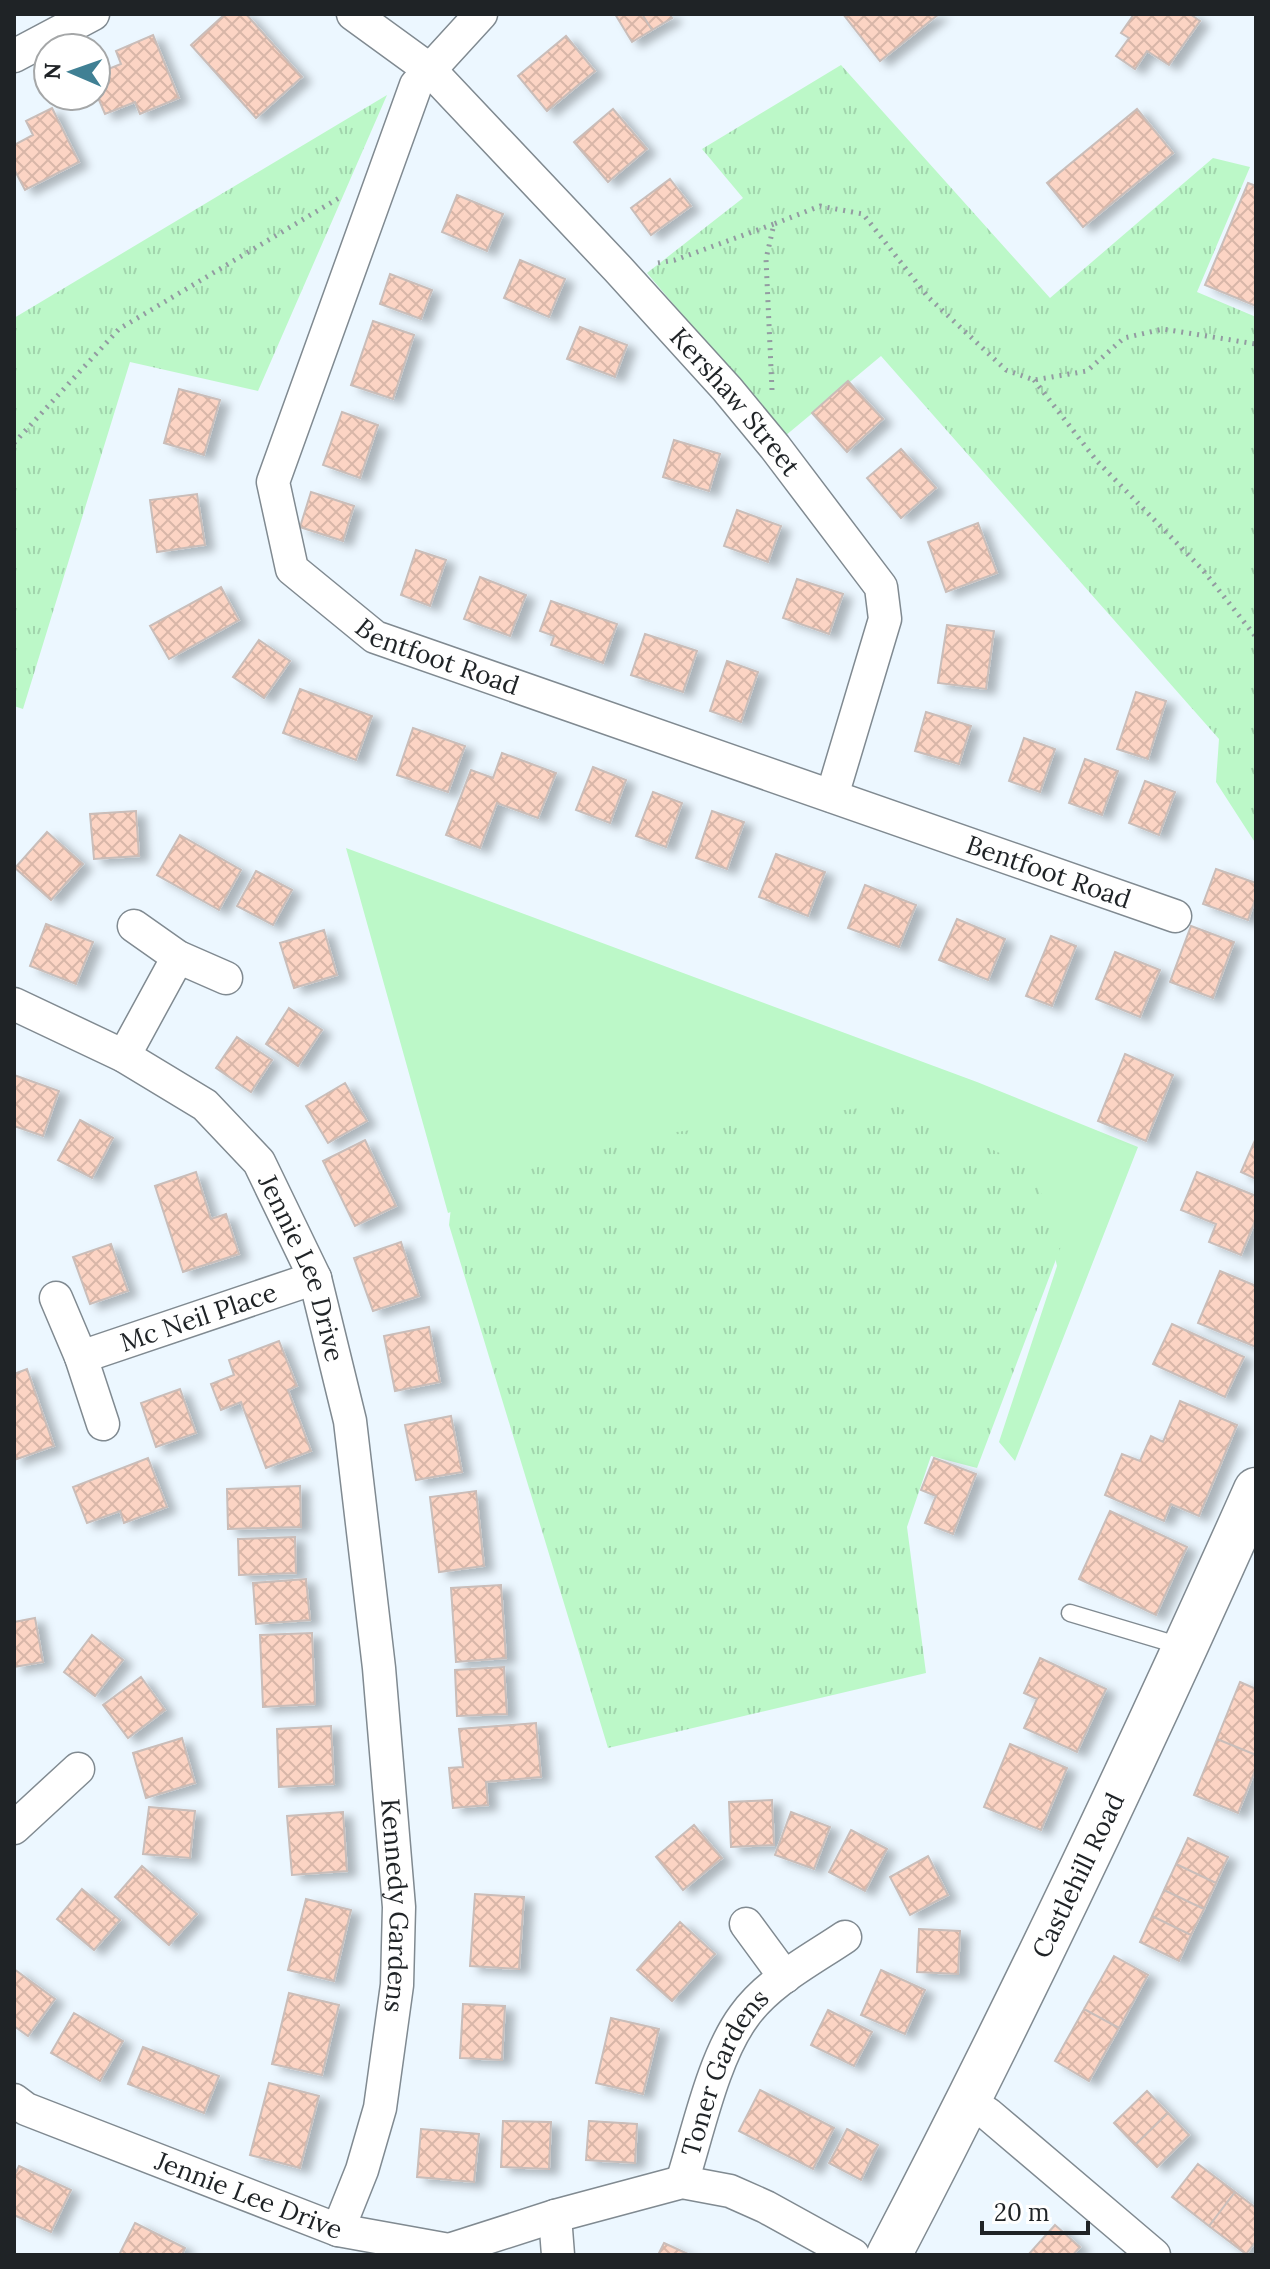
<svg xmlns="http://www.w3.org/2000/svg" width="1270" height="2269" font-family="Lora,serif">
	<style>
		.grass { fill: #bcf8c8 }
		.park { fill: url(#park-tufts) }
		.building { fill: url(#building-cross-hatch); stroke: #c9bdb9; stroke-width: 2; filter: url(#shadow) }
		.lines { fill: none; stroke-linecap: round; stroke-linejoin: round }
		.lane-casing { stroke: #808a91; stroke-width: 19 }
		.street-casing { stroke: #808a91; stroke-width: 35 }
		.secondary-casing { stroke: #808a91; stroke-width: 47 }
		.path { stroke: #939ba1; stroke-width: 5; stroke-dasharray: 2 6; stroke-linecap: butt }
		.lane { stroke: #fff; stroke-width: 16 }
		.street { stroke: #fff; stroke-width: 32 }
		.secondary { stroke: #fff; stroke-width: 44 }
		.labels { text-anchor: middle; stroke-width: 8; stroke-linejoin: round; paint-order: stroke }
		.street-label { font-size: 26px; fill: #1f2326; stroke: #fff }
	</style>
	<defs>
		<pattern id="park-tufts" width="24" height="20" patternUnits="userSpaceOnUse" patternTransform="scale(2)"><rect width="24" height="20" fill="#bcf8c8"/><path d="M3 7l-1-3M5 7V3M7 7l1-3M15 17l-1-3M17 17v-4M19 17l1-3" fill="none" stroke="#a1d4ac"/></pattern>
		<pattern id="building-cross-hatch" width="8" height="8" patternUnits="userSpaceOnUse" patternTransform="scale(2)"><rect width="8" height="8" fill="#fcd4c4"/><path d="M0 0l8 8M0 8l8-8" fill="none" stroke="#d8b6a8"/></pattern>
		<filter id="shadow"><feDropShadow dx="9" dy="5" stdDeviation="4" flood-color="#0004"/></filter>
	</defs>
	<rect width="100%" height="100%" fill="#ecf7ff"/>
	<!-- grass -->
	<path class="grass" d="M346 848 977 1082 1138 1147 1015 1461 999 1442 1057 1266 1045 1214 522 1187 448 1213Z"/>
	<!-- park -->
	<path class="park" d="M841 65 1050 298 1213 158 1250 167 1197 292 1256 317V844L1216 782 1219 739 881 356 785 436 647 273 743 198 702 149Z
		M387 95 258 391 130 362 23 709 14 706V318Z
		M891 1104 1022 1163 1066 1233 977 1468 931 1456 907 1527 926 1673 608 1748 449 1225 453 1190 661 1134Z"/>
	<!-- building -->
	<path class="building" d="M225 14H246L302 77 256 118 191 45Z
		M615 14H642L652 30 632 42Z
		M642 14H670L672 18 652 30Z
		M843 14H939L880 61Z
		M1134 14H1190L1200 21 1169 65 1147 51 1135 69 1116 56 1129 38 1121 33Z
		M153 35 179 98 140 114 135 102 105 114 96 93V74L121 64 116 51Z
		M566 36 595 71 547 111 518 76Z
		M52 108 79 162 25 190 14 169V145L33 135 26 121Z
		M613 109 647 149 608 182 574 142Z
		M1137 109 1173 153 1083 227 1047 183Z
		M670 179 691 206 651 235 631 208Z
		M1248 183 1256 186V306L1205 285Z
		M457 195 503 214 487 251 442 232Z
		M520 260 565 279 549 317 504 298Z
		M390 274 432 290 421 319 380 304Z
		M373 321 414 335 393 399 351 385Z
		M580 327 627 345 615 377 567 359Z
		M848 381 883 419 847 452 812 413Z
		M179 389 220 400 204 455 164 443Z
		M342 412 378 425 360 478 323 465Z
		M674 440 720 454 709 491 663 477Z
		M901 449 936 488 901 518 867 478Z
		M311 492 354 506 343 541 300 527Z
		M197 494 205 545 157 552 150 500Z
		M737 510 781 526 768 562 724 546Z
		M978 523 997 573 946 592 928 542Z
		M416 550 446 560 430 606 401 595Z
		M480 577 526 595 510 636 464 619Z
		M797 579 843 594 829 634 783 618Z
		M221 587 239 620 169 659 150 626Z
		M551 601 617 624 603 663 551 645 554 636 540 631Z
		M947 625 994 631 986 689 938 683Z
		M645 634 697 651 683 692 631 675Z
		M259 640 290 661 264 698 233 677Z
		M727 661 758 672 741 722 710 711Z
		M300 689 372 716 356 760 283 733Z
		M1136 692 1166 701 1148 759 1117 749Z
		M926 712 971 726 959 764 915 751Z
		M413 728 465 746 448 792 397 775Z
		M1024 738 1055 749 1040 792 1009 781Z
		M502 753 556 773 538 818 497 803 480 848 446 835 471 770 493 778Z
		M1085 759 1118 771 1102 815 1069 803Z
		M593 767 626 780 610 823 576 810Z
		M1145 781 1175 792 1159 835 1129 823Z
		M653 792 682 803 666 847 636 836Z
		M136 811 139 856 94 859 90 814Z
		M712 811 744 822 727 869 696 858Z
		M47 832 83 864 51 900 15 868Z
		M180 835 241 870 219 910 157 875Z
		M776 854 825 872 808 916 759 897Z
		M1216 869 1256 883V897L1248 920 1203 904Z
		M256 871 292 890 273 925 237 906Z
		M865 885 916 905 899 947 848 928Z
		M957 919 1005 939 988 980 939 960Z
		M46 924 93 942 76 984 30 966Z
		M1191 926 1234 942 1213 998 1170 982Z
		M324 930 337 975 294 988 280 943Z
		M1051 936 1076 946 1052 1006 1026 996Z
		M1115 952 1160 970 1140 1017 1096 999Z
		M289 1008 322 1030 298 1066 266 1044Z
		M237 1037 272 1060 251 1092 216 1068Z
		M1125 1054 1173 1075 1146 1141 1098 1121Z
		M14 1075 59 1091 43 1136 14 1126Z
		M345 1083 367 1121 328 1143 306 1106Z
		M80 1120 113 1138 92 1178 58 1160Z
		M1256 1138V1179L1241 1172Z
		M365 1140 396 1206 355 1226 323 1161Z
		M196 1172 211 1219 226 1214 239 1254 183 1272 155 1186Z
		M1197 1172 1256 1196V1219L1241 1255 1209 1242 1216 1224 1181 1210Z
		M401 1242 419 1296 373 1311 354 1258Z
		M111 1244 128 1291 90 1304 73 1257Z
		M1220 1271 1256 1286V1347L1198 1323Z
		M1172 1324 1244 1357 1225 1397 1153 1364Z
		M429 1327 440 1382 395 1391 384 1336Z
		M279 1341 297 1386 288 1390 311 1451 266 1468 241 1402 221 1410 211 1384 234 1375 229 1360Z
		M27 1369 54 1446 14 1460V1374Z
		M180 1389 196 1433 156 1447 141 1403Z
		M1180 1401 1237 1425 1199 1516 1171 1504 1164 1521 1105 1495 1122 1454 1140 1461 1151 1436 1163 1442Z
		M451 1416 462 1472 416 1480 405 1425Z
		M148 1458 167 1507 124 1523 120 1511 87 1523 73 1487Z
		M934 1458 976 1474 953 1534 925 1523 936 1496 921 1490Z
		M300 1486 301 1527 228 1529 227 1489Z
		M476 1491 484 1566 439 1572 430 1497Z
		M1110 1511 1187 1547 1156 1615 1079 1579Z
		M295 1537 296 1573 239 1575 238 1539Z
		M306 1579 310 1620 256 1624 253 1583Z
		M501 1585 506 1658 456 1662 451 1588Z
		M35 1618 43 1662 14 1667V1622Z
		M312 1633 315 1704 263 1707 260 1635Z
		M92 1635 123 1660 95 1696 64 1672Z
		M1040 1658 1106 1689 1077 1752 1024 1728 1037 1699 1024 1693Z
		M504 1667 507 1714 457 1716 455 1670Z
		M141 1677 165 1710 128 1738 103 1705Z
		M1240 1682 1256 1689V1755L1217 1739Z
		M536 1723 541 1777 486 1782 488 1805 453 1808 449 1768 463 1767 459 1729Z
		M331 1726 334 1784 279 1787 277 1729Z
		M182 1738 195 1783 146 1798 133 1753Z
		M1217 1739 1256 1755V1768L1238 1813 1194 1795Z
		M1010 1744 1067 1768 1041 1830 984 1807Z
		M772 1800 774 1845 731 1847 729 1802Z
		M149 1807 195 1811 190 1858 143 1854Z
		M343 1812 347 1871 292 1875 287 1816Z
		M791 1812 830 1827 814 1869 775 1855Z
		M694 1825 722 1858 683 1890 656 1857Z
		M851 1830 887 1849 865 1891 829 1872Z
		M1188 1838 1228 1857 1216 1883 1176 1864Z
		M928 1856 948 1895 910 1915 890 1877Z
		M1176 1864 1216 1883 1204 1909 1164 1890Z
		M142 1866 197 1914 169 1945 115 1897Z
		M82 1889 120 1920 94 1950 57 1919Z
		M1164 1890 1204 1909 1191 1935 1152 1916Z
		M475 1894 524 1897 519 1969 470 1966Z
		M306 1899 351 1910 334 1981 288 1970Z
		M1152 1916 1191 1935 1179 1961 1140 1942Z
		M680 1922 715 1954 672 2001 637 1970Z
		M919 1929 960 1931 958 1974 917 1972Z
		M1114 1956 1148 1975 1119 2028 1084 2009Z
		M14 1969 55 1999 28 2036 14 2026Z
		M881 1970 925 1990 905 2034 861 2015Z
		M289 1993 339 2005 322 2075 272 2064Z
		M463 2004 505 2006 502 2060 460 2058Z
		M1084 2009 1119 2028 1089 2081 1055 2061Z
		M828 2010 872 2032 854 2066 811 2045Z
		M74 2013 123 2041 100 2081 51 2053Z
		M611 2018 659 2029 643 2094 596 2083Z
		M143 2047 219 2076 204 2113 128 2084Z
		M269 2083 319 2096 300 2168 250 2155Z
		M760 2090 834 2128 813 2169 739 2131Z
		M1147 2091 1168 2113 1135 2145 1114 2123Z
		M1168 2113 1189 2135 1157 2167 1135 2145Z
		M503 2121 551 2122 549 2169 501 2167Z
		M589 2121 637 2124 635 2163 586 2160Z
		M421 2129 479 2134 474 2182 417 2177Z
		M847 2129 878 2145 861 2180 829 2163Z
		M1198 2164 1235 2192 1209 2226 1172 2197Z
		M19 2166 71 2190 51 2232 14 2215V2176Z
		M1235 2192 1256 2208V2241L1246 2254 1209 2226Z
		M135 2223 185 2248 182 2255H119Z
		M1055 2225 1080 2247 1073 2255H1028Z
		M664 2243 690 2255H658Z"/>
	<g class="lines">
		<defs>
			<path id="lane" d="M1070 1613 1184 1647"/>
			<g id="street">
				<path id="s1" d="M353 14 430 70 618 269 727 389 775 447 881 587 885 619 832 796"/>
				<path id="s2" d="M481 14 416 85 273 482 292 569 375 637 1175 916"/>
				<path d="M14 56 93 14"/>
				<path d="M134 926 178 957 226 978"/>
				<path id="s3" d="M14 1004 124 1056 205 1105 259 1162 315 1278 350 1421 379 1668 399 1907 397 1985 380 2108 362 2170 338 2230"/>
				<path d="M124 1056 178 957"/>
				<path d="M56 1298 81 1357 103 1424"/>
				<path id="s4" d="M81 1357 315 1278"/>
				<path d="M14 1828 78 1769"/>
				<path d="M746 1924 785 1977"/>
				<path id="s5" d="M14 2100 26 2109 338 2230 449 2250 555 2216 682 2182 730 2191 766 2207 853 2255"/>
				<path d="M969 2102 988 2114 1154 2255"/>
				<path id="s6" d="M682 2182C698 2132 713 2058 744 2016 768 1982 811 1960 845 1937"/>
				<path d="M555 2216 558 2255"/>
			</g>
			<g id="secondary">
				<path id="s7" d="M889 2255C1020 2004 1141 1748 1256 1490"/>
			</g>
		</defs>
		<!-- lane casing -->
		<use href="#lane" class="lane-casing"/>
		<!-- street casing -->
		<use href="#street" class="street-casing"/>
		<!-- secondary casing -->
		<use href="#secondary" class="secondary-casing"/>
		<!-- path -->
		<path class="path" d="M658 263 675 260 774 224
			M1034 380 1096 460 1202 569 1256 637
			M772 390 766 259 774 224 820 206 863 214 928 297 1006 370 1034 380 1087 371 1124 338 1163 329 1256 344
			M14 443 119 329 339 198"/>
		<!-- lane -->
		<use href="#lane" class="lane"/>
		<!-- street -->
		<use href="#street" class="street"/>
		<!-- secondary -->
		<use href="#secondary" class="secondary"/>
	</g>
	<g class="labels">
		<!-- street labels -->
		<g class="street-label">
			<text dy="9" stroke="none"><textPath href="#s1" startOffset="546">Kershaw Street</textPath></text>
			<text dy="9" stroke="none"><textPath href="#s2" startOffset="780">Bentfoot Road</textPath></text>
			<text dy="9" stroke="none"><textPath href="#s2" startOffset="1428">Bentfoot Road</textPath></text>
			<text dy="9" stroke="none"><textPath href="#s3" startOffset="410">Jennie Lee Drive</textPath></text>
			<text dy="9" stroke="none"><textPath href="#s4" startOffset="124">Mc Neil Place</textPath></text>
			<text dy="9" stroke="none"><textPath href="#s7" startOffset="424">Castlehill Road</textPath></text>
			<text dy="9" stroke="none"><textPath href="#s3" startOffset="1058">Kennedy Gardens</textPath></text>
			<text dy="9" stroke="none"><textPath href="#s6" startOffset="118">Toner Gardens</textPath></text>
			<text dy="9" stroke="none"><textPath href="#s5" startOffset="254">Jennie Lee Drive</textPath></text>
		</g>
	</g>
	<!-- border -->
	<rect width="1270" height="2269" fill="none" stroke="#1f2326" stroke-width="32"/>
	<!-- north arrow -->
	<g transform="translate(72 72) rotate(272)"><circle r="38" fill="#ffffff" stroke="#a5a7a8" stroke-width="2"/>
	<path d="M0-6L14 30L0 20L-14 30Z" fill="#408094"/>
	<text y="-12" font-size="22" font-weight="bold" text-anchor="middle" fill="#1f2326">N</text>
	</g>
	<!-- scale -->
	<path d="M982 2221v12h106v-12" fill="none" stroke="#1f2326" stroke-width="4"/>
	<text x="994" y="2221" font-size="24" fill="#1f2326" stroke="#ffffff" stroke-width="6" paint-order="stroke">20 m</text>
</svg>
